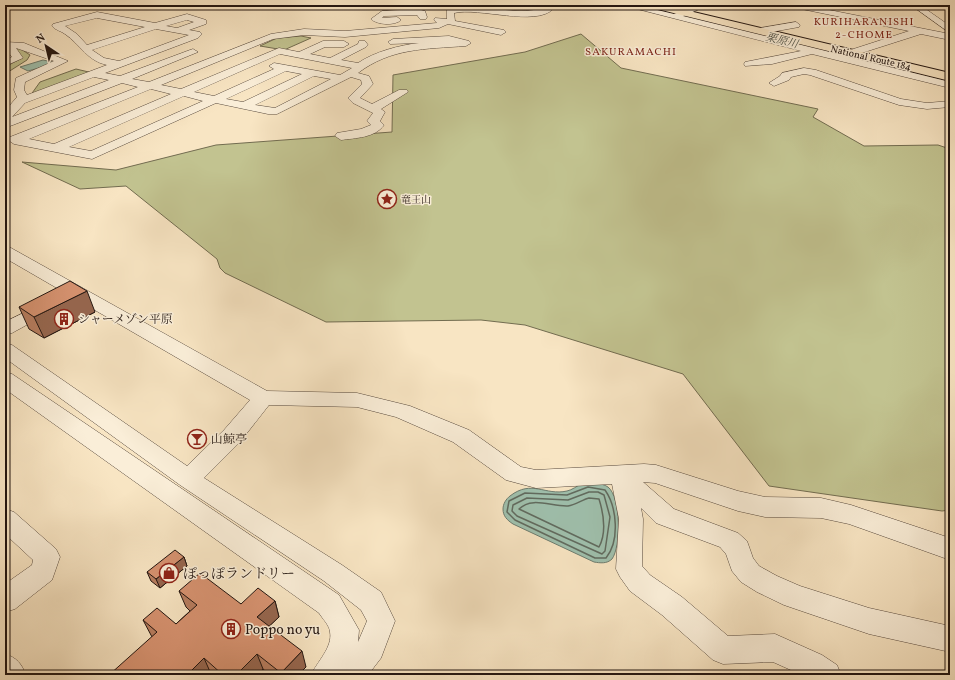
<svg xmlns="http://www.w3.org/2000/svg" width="955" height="680" font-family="Vollkorn,'Noto Serif JP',serif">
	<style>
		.green { fill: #c2c390; stroke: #726c50 }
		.water { fill: #9fc0ad; stroke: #6d7c6f }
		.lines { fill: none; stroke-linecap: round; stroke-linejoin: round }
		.shore { stroke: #616b5f; stroke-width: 1.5 }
		.minor-casing { stroke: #584a3e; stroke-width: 1 }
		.highway-casing { stroke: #231611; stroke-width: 2 }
		.minor { fill: #faeed8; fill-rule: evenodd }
		.highway { fill: #f8e5c3; fill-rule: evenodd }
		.wall { fill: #b87e60; stroke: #231611 }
		.shaded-wall { fill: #96664e; stroke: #231611 }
		.building { fill: #d69270; stroke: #231611 }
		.labels { text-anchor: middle; stroke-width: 3; stroke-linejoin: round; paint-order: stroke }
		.far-street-label { font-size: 10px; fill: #231611; stroke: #faeed8 }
		.far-poi-label { font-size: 10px; fill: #231611; stroke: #faeed8; text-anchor: start }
		.far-neighbourhood-label { font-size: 11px; letter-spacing: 1px; fill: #7a1f14; stroke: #faeed8 }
		.far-water-label { font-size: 11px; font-style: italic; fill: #4e5248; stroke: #faeed8 }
		.poi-label { font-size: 12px; fill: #231611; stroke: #faeed8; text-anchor: start }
		.near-poi-label { font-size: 14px; fill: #231611; stroke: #faeed8; text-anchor: start }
	</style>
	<rect width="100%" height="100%" fill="#f8e5c3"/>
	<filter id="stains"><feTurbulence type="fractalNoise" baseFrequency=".005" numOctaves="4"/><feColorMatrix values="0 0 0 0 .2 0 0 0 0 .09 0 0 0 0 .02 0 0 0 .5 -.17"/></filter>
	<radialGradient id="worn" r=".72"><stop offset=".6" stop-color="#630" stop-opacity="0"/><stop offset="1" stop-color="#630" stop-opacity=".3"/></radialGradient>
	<!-- green -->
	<path class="green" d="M581 34 621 68 818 109 813 117 864 146 938 145 950 149V510L942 511 769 486 683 374 525 325 481 320 326 322 225 273 220 268 217 259 126 186 80 189 22 162 116 170 216 145 392 132 393 75 525 52Z
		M301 36 311 38 284 50 260 46 277 38Z
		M18 47 30 55 27 60 5 74V67L22 58 16 49Z
		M76 69 93 73 30 96 40 82Z"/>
	<!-- water -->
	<path class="water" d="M630 5H645L950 79V84Z
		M43 60 57 63 28 71 20 67Z
		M581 484C590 484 601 482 608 487 621 497 621 547 612 559 607 564 600 563 594 562L513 524C507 520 503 516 503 509 503 504 506 499 510 496 532 479 545 496 567 491 572 490 577 486 581 484Z"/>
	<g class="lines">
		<!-- shore -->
		<path class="shore" d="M588 487 605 490C617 507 620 541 606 558H595L515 520 507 512 509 501 525 493 567 495Z
			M589 492H598L604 495 610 517 605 551 602 554 517 516 512 511 513 505 527 498 568 500Z
			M589 498 599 499C604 515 607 532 599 547L519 509C532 496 552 507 568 506 575 505 582 500 589 498Z"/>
		<defs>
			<path id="minor" d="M543 5H551L553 9C536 27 479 7 454 13L455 21 504 30 506 32 501 35 448 24 439 28 345 37 304 35 273 39 161 85 181 89 279 48 299 52 323 41H344L349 44 344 47H325L310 54 330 58 358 44 359 41H365L368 45 366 47 341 60 358 63C374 52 400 45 419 43L390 44 388 42 393 39 449 36 469 41 471 43 466 46C425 49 391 48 358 73L369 76 373 84 360 98 372 104 399 90H407L408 92 381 109 385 112 380 121 384 125C375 138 355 138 341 140L335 136 337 133 361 129 371 125 367 121 373 113 353 103 348 98 362 84 361 80 351 77 277 114H268L216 103 92 159 14 144 8 140 10 137 138 87 122 83 5 128V111L17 97 14 90 16 78 54 61 16 48 23 58 5 66V60L12 57 5 48V42L24 43 68 61 25 82 24 90 27 95 107 65C87 61 81 45 65 34 61 31 55 30 52 26L53 24 97 12 155 23 187 14 206 20V24L189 30 200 32 202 34 198 38 105 73 120 76 190 50 193 49 198 52 132 79 149 82 271 34 304 29 345 31 437 23 434 20 435 18 447 19V10C482 1 511 17 544 8ZM97 18 145 27 87 45 77 34 65 26ZM187 20 194 22 177 28 166 26ZM156 29 189 35 119 61 104 58 92 50ZM280 54 352 68 340 75 274 63 269 66 274 69 214 96 194 92ZM286 71 302 74 243 102 226 99ZM314 76 331 79 275 108 255 105ZM94 77 109 80 12 117 25 103ZM151 89 171 94 54 144 29 139ZM184 96 203 101 91 151 69 147Z
				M622 5H636L674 14 698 5H709L683 16 838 54 909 31 792 7 788 5H804L950 34V40L921 34 849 57 950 82V88L812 54 772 64 745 66 744 64 745 62 801 51Z
				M911 5H920L950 26V33Z
				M417 9 425 11 427 17 426 19H420L417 15 384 16 382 18 397 17 401 20C395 26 377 25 371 19L382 11Z
				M796 22 800 25 799 27 760 34 756 31 760 28Z
				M804 68 816 70 901 99 927 103 950 101V107L927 109 899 105 810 75 804 74 791 77 789 80 774 86 769 83 780 76 782 73Z
				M5 246 11 248 267 391 357 393 410 406 469 430 521 467 536 470 644 464 656 465 738 491 765 497 821 498 851 505 950 538V560L849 524 821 518 765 517 738 511 655 483 643 482 674 509 738 533 747 541 753 558 759 566 777 576 800 586 869 608 950 626V652L869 634 784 605 757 592 741 582 732 571 726 554 720 547 656 523 641 508 643 519 642 566 650 575 682 597 728 636 775 634 822 655 837 665 841 675H802L773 662 723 664 713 660 662 615 630 591 620 577 616 569 619 519 612 484 536 488 506 480 453 442 396 417 357 407 269 405 240 442 204 478 342 565 381 592 395 621 381 658 368 675H311C317 662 333 647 330 632 330 626 322 618 319 613L5 389V372L12 374 339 595 359 630 358 642 367 621 361 610 324 581 180 485 5 358V343L12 345 187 466 224 430 250 400 5 258Z
				M46 302 52 303 55 307 52 311 12 333 5 335V322Z
				M5 509 14 512 56 549 60 557 52 580 15 609 5 612V584L32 565 33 560 5 534Z
				M5 654C17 658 21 663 26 675H5Z"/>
			<path id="highway" d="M647 5H664L950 73V81L649 7Z"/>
		</defs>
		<!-- minor casing -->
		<use href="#minor" class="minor-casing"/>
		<!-- highway casing -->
		<use href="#highway" class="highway-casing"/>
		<!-- minor -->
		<use href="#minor" class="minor"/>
		<!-- highway -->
		<use href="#highway" class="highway"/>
	</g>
	<!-- wall -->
	<path class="wall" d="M19 307 95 312 44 338 29 329Z
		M184 557 187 566 160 588 151 581 147 572Z
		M179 591 241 604 275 601 279 617 269 626 306 667 298 675H270L263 669 257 675H212L152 637 143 620 176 624 190 611 186 607Z"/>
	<!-- shaded-wall -->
	<path class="shaded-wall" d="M87 291 95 312 44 338 34 317Z
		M184 557 187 566 160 588 156 579Z
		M275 601 279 617 262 633 257 617Z
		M302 651 306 667 298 675H282L281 673Z
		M257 654 263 669 257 675H236Z
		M204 658 211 674 210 675H187Z"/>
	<!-- building -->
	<path class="building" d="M70 281 87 291 34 317 19 307Z
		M175 550 184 557 156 579 147 572Z
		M200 573 241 604 258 588 275 601 257 617 302 651 281 673 257 654 236 675H223L204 658 187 675H109L157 632 143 620 157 608 176 624 197 605 179 591Z"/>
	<!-- icons -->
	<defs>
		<symbol id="sight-ring" viewBox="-11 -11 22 22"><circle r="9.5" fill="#faeed8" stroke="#8f2418" stroke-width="1.5"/><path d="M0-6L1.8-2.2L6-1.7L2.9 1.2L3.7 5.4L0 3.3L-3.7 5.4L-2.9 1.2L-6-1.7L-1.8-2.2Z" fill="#8f2418"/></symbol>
		<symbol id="building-ring" viewBox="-11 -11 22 22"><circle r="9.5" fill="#faeed8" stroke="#8f2418" stroke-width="1.5"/><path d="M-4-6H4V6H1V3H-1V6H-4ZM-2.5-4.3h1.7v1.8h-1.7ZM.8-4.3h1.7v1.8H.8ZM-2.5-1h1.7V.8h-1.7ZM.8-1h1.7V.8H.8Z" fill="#8f2418"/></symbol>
		<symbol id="bar-ring" viewBox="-11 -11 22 22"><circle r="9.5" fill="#faeed8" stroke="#8f2418" stroke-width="1.5"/><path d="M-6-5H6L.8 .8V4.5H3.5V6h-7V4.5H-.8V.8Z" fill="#8f2418"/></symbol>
		<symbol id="shop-ring" viewBox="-11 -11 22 22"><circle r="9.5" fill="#faeed8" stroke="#8f2418" stroke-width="1.5"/><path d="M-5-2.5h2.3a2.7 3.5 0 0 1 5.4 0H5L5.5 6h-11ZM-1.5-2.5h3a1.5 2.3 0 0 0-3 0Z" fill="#8f2418"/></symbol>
	</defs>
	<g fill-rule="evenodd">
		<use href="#sight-ring" x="376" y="188" width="22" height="22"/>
		<use href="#building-ring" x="53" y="308" width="22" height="22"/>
		<use href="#bar-ring" x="186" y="428" width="22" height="22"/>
		<use href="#shop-ring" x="158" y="562" width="22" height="22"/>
		<use href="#building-ring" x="220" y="618" width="22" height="22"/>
	</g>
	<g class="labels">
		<!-- far-street labels -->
		<g class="far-street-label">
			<text transform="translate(871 57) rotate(13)" y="4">National Route 184</text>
		</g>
		<!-- far-poi labels -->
		<g class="far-poi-label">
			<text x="401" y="203">竜王山</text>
		</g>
		<!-- far-neighbourhood labels -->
		<g class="far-neighbourhood-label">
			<text x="864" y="25">KURIHARANISHI<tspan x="864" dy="13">2-CHOME</tspan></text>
			<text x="631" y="55">SAKURAMACHI</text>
		</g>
		<!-- far-water labels -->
		<g class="far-water-label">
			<text transform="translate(782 40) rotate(14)" y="4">栗原川</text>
		</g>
		<!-- poi labels -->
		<g class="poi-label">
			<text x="78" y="323">シャーメゾン平原</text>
			<text x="211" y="443">山鯨亭</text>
		</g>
		<!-- near-poi labels -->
		<g class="near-poi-label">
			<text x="183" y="578">ぽっぽランドリー</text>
			<text x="245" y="634">Poppo no yu</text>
		</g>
	</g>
	<!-- margin -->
	<rect width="955" height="680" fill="none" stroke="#f8e5c3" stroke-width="20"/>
	<rect x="6" y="6" width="943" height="668" fill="none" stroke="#231611" stroke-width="2"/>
	<rect x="10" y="10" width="935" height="660" fill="none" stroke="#231611"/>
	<!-- north arrow -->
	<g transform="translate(46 46) rotate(325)" stroke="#faeed8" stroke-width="3" paint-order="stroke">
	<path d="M0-3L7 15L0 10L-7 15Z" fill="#231611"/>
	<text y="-6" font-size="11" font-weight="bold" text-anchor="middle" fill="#231611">N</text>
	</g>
	<rect width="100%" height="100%" filter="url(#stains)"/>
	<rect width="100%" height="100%" fill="url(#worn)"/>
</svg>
